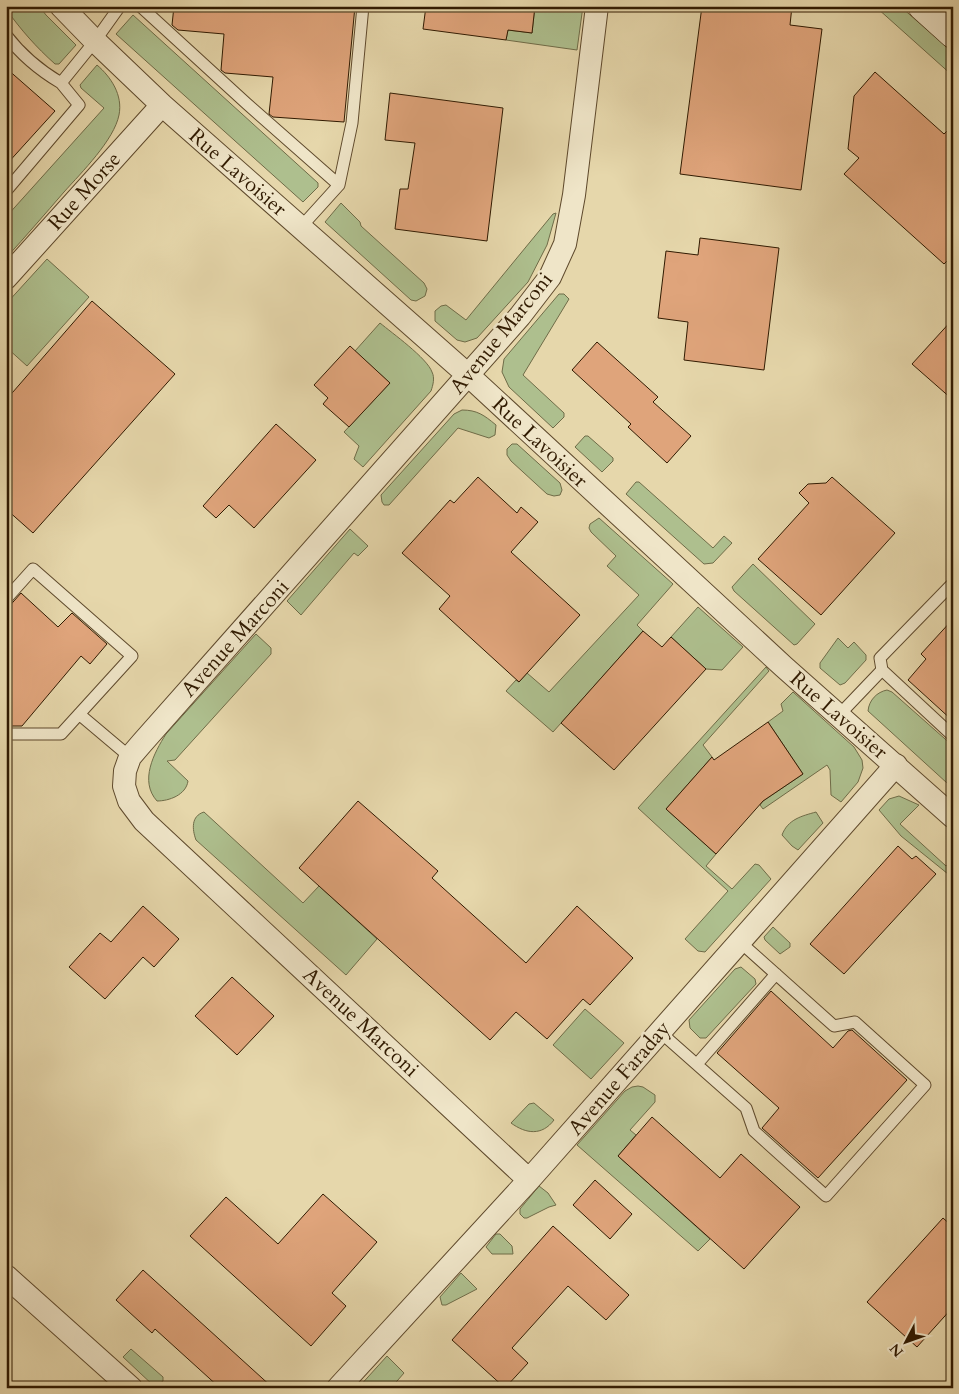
<svg xmlns="http://www.w3.org/2000/svg" width="959" height="1394" font-family="Cardo,serif">
	<style>
		.green { fill: #aebf8e; stroke: #6f6c48 }
		.building { fill: #dfa47b; stroke: #301a01 }
		.lines { fill: none; stroke-linecap: round; stroke-linejoin: round }
		.lane-casing { stroke: #5e492c; stroke-width: 13 }
		.street-casing { stroke: #5e492c; stroke-width: 24 }
		.secondary-casing { stroke: #301a01; stroke-width: 29 }
		.lane { stroke: #efe5c8; stroke-width: 11 }
		.street { stroke: #efe5c8; stroke-width: 22 }
		.secondary { stroke: #efe5c8; stroke-width: 28 }
		.labels { text-anchor: middle; stroke-width: 5; stroke-linejoin: round; paint-order: stroke }
		.street-label { font-size: 21px; fill: #301a01; stroke: #efe5c8 }
	</style>
	<rect width="100%" height="100%" fill="#e6d7ab"/>
	<filter id="stains"><feTurbulence type="fractalNoise" baseFrequency=".004" numOctaves="4"/><feColorMatrix values="0 0 0 0 .2 0 0 0 0 .09 0 0 0 0 .02 0 0 0 .5 -.17"/></filter>
	<radialGradient id="worn" r=".72"><stop offset=".6" stop-color="#630" stop-opacity="0"/><stop offset="1" stop-color="#630" stop-opacity=".3"/></radialGradient>
	<!-- green -->
	<path class="green" d="M6 6H39L46 15 76 45 59 64H55C36 47 21 30 6 9Z
		M535 6H583L577 50 506 40 508 30 532 33Z
		M878 6H900L953 53V76L877 8Z
		M133 15 318 183V187L303 202 116 34Z
		M97 65C111 77 123 95 119 115 114 140 82 172 64 192 45 214 26 236 6 258V217L104 108 81 88 80 85Z
		M341 203 360 222 361 226 424 283 427 289 425 296 416 301 411 300 325 222Z
		M556 213 547 245 528 282 477 338 465 342 457 340 435 321V311L441 306 446 305 466 320 553 214Z
		M47 259 89 297 27 366 6 347V304Z
		M559 294H564L569 299 523 375 564 413V417L553 428 509 387 502 372 504 359Z
		M380 323C392 333 427 358 432 372 435 378 433 385 431 391L363 467 354 459 359 446 344 432 390 383 355 351Z
		M462 410C477 410 484 415 496 425L495 435 489 438 458 428 389 505H384L382 502 381 495 454 414Z
		M585 436H588L613 458V461L602 472 575 447Z
		M512 444H517L560 483 562 490 560 495 554 496 547 494 511 461 507 455V449Z
		M636 482H639L713 548 724 536 732 543 713 563 704 564 626 494Z
		M599 518 673 584 637 625 643 631 553 732 506 691 516 680 519 682 527 673 549 692 639 595 607 566 616 556 591 532 589 528 590 524Z
		M350 529 368 546 358 556 354 553 301 615 287 601Z
		M753 564 815 624 797 644 794 645 734 591 732 587Z
		M698 607 743 647 722 670 706 669 671 637Z
		M256 634 271 648V654L175 760 167 761 188 781C186 795 169 801 157 801 139 781 154 753 166 734Z
		M838 638 848 648 854 642 866 655V660L845 683 840 685 820 668V663Z
		M766 667 769 671 703 745 712 757 666 809 716 854 706 866 732 889 755 864 759 865 771 879 705 952 698 951 685 939 728 891 638 808Z
		M887 690 892 692 953 746V784L947 783 868 711C869 700 877 692 887 690Z
		M793 692 854 747 862 760 863 768 858 782 841 802 831 795 830 770 827 765 763 809 760 805 763 801 803 774 768 722 783 711 781 704Z
		M899 796 919 805 900 824 946 866 953 860V878L901 836 879 810 889 799Z
		M204 812 303 903 319 886 377 939 346 975 196 840C192 829 191 816 204 812Z
		M816 812 823 823 798 850 792 846 782 835C788 819 802 816 816 812Z
		M773 927 790 943V947L780 954 765 940 764 937Z
		M741 967 755 979 756 984 706 1038H700L690 1028 689 1020 735 969Z
		M585 1009 624 1043 591 1079 553 1045Z
		M638 1086 643 1087 655 1095V1102L630 1130 636 1135 618 1156 710 1239 698 1251 577 1145 625 1091 632 1087Z
		M534 1103 554 1120C542 1136 526 1134 511 1123L529 1104Z
		M539 1186 548 1193 556 1205 549 1207 527 1218H524L520 1214V1209Z
		M496 1234H500L512 1246 513 1254H492L486 1247Z
		M461 1273 477 1289 446 1305H442L440 1297Z
		M131 1349 163 1377V1381L155 1387 123 1357Z
		M387 1356 404 1373 391 1388H358Z"/>
	<!-- building -->
	<path class="building" d="M174 6H355L344 122 273 117 269 114 273 77 225 73 221 70 224 34 178 30 172 25Z
		M426 6H535L532 33 508 30 506 40 423 29Z
		M702 6H792L790 25 822 29 801 190 680 174Z
		M6 68 55 111 6 165Z
		M875 72 944 134 953 125V255L944 264 844 174 859 158 848 149 854 96Z
		M390 93 503 108 487 241 395 229 400 189H408L415 143 385 140Z
		M700 238 779 248 764 370 684 360 688 322 658 318 666 251 698 255Z
		M92 301 175 374 33 533 6 509V400Z
		M953 319V400L912 364Z
		M597 342 658 397 653 402 691 436 667 463 628 427 631 424 572 370Z
		M350 346 390 383 349 427 323 404 328 398 314 385Z
		M276 424 316 460 254 528 229 505 216 518 203 506Z
		M478 477 517 513 521 507 538 522 511 552 580 615 519 682 439 609 450 596 402 553 450 500 454 503Z
		M832 477 895 533 821 615 758 559 809 503 799 493 808 484 826 483Z
		M21 593 58 627 72 613 107 644 90 664 81 656 22 726H12L6 722V610Z
		M953 619V721L908 680 926 659 921 654Z
		M643 631 662 647 671 637 706 669 614 770 561 723Z
		M768 722 803 774 763 801 716 854 666 809 712 757 714 760Z
		M358 801 438 871 432 878 526 963 577 906 633 958 590 1005 583 999 547 1039 516 1012 490 1040 299 868Z
		M898 846 912 859 916 856 936 874 844 974 810 944Z
		M143 906 179 939 154 967 143 957 105 999 69 967 100 933 111 942Z
		M232 977 274 1016 237 1055 195 1016Z
		M771 991 833 1048 848 1031 852 1030 907 1080 818 1178 762 1128 779 1108 717 1053Z
		M652 1117 720 1178 741 1154 800 1207 744 1269 618 1156Z
		M595 1180 632 1214 610 1239 573 1205Z
		M323 1194 377 1242 332 1293 346 1306 311 1346 190 1236 226 1197 278 1244Z
		M943 1218 953 1227V1307L917 1347 867 1302Z
		M553 1226 629 1295 606 1320 568 1286 512 1348 528 1363 505 1388 452 1340Z
		M143 1270 273 1388H220L155 1329 152 1333 116 1300Z"/>
	<g class="lines">
		<defs>
			<path id="lane" d="M140 6 246 103 339 185 301 227
				M6 35C22 56 39 70 61 83
				M339 185 352 123 363 6
				M6 191 79 105 61 83 95 41 120 6
				M6 599 33 569 132 656 61 734H9L6 732
				M882 670 880 658 953 583
				M79 714 130 757
				M839 715 882 670 953 736
				M660 1032 746 1108 754 1131 826 1196 925 1085 855 1022 834 1026 740 942
				M697 1064 776 974"/>
			<path id="street" d="M61 6 95 41 162 105 468 375 784 667 953 817
				M6 278 162 105
				M529 1180 144 821 129 801 124 786 125 771 130 757 142 743 520 316 550 277 565 244 574 195 597 6
				M6 1276 131 1388
				M338 1388 529 1180 896 765"/>
			<path id="secondary" d="M922 6 953 34"/>
		</defs>
		<!-- lane casing -->
		<use href="#lane" class="lane-casing"/>
		<!-- street casing -->
		<use href="#street" class="street-casing"/>
		<!-- secondary casing -->
		<use href="#secondary" class="secondary-casing"/>
		<!-- lane -->
		<use href="#lane" class="lane"/>
		<!-- street -->
		<use href="#street" class="street"/>
		<!-- secondary -->
		<use href="#secondary" class="secondary"/>
	</g>
	<g class="labels">
		<!-- street labels -->
		<g class="street-label">
			<text transform="translate(238 172) rotate(41)" y="7">Rue Lavoisier</text>
			<text transform="translate(84 191) rotate(-48)" y="7">Rue Morse</text>
			<text transform="translate(501 333) rotate(-51)" y="7">Avenue Marconi</text>
			<text transform="translate(540 442) rotate(43)" y="7">Rue Lavoisier</text>
			<text transform="translate(235 638) rotate(-48)" y="7">Avenue Marconi</text>
			<text transform="translate(839 715) rotate(41)" y="7">Rue Lavoisier</text>
			<text transform="translate(361 1022) rotate(43)" y="7">Avenue Marconi</text>
			<text transform="translate(619 1078) rotate(-49)" y="7">Avenue Faraday</text>
		</g>
	</g>
	<!-- margin -->
	<rect width="959" height="1394" fill="none" stroke="#e6d7ab" stroke-width="25"/>
	<rect x="8" y="8" width="944" height="1379" fill="none" stroke="#301a01" stroke-width="2.5"/>
	<rect x="12" y="12" width="934" height="1369" fill="none" stroke="#301a01"/>
	<!-- north arrow -->
	<g transform="translate(906 1342) rotate(229)" stroke="#efe5c8" stroke-width="4" paint-order="stroke">
	<path d="M0-4L9 19L0 12L-9 19Z" fill="#301a01"/>
	<text y="-8" font-size="14" font-weight="bold" text-anchor="middle" fill="#301a01">N</text>
	</g>
	<rect width="100%" height="100%" filter="url(#stains)"/>
	<rect width="100%" height="100%" fill="url(#worn)"/>
</svg>
